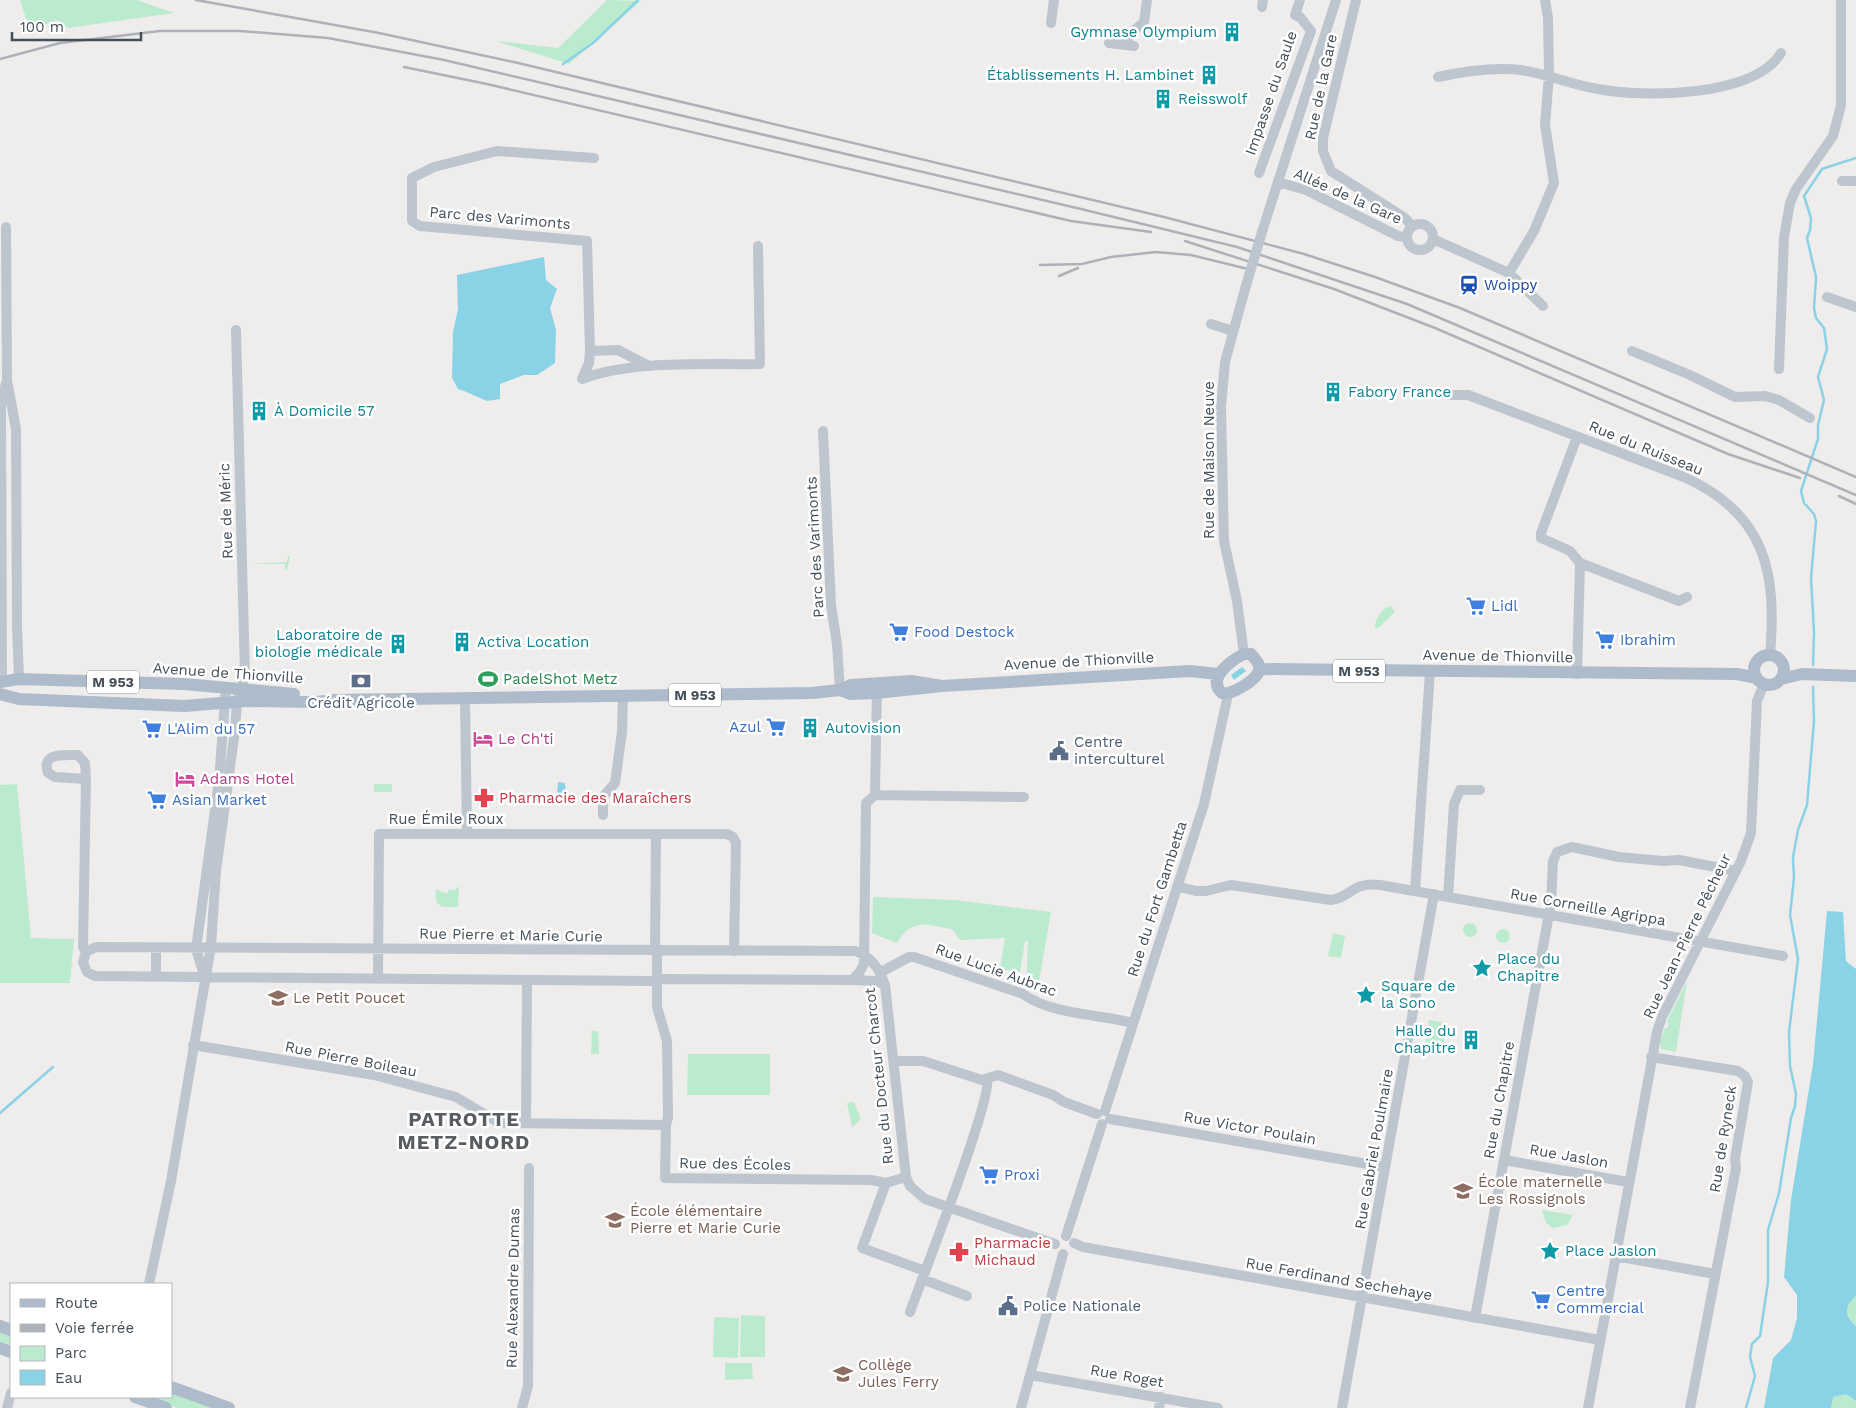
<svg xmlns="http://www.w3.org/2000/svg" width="1856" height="1408" font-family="'Work Sans',sans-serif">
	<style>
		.green { fill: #bbebcf }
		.water { fill: #8ad2e6 }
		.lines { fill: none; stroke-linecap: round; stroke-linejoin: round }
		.stream { stroke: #8ad2e6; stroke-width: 2.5 }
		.minor { stroke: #bdc6ce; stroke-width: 10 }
		.major { stroke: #adbbca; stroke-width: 12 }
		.rail { stroke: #aeb1b6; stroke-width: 2.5 }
		.minor-bridge { stroke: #bdc6ce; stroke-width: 10 }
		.labels { text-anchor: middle; stroke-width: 5; stroke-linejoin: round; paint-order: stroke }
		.shield { fill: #fff; stroke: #7d848a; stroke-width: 1 }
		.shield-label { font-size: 14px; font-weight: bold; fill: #454f58 }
		.culture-label { font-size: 15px; fill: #0d838f; stroke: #fff; text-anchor: start }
		.street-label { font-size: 15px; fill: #454f58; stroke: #fff }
		.transit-label { font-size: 15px; fill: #164399; stroke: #fff; text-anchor: start }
		.shop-label { font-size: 15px; fill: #366cbe; stroke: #fff; text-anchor: start }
		.leisure-label { font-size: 15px; fill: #27864d; stroke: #fff; text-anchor: start }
		.service-label { font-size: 15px; fill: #4e5e75; stroke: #fff; text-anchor: start }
		.hotel-label { font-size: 15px; fill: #b23c85; stroke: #fff; text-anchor: start }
		.health-label { font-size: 15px; fill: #be3a42; stroke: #fff; text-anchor: start }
		.education-label { font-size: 15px; fill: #785e54; stroke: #fff; text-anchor: start }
		.district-label { font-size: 20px; font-weight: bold; letter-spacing: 1px; fill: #595c61; stroke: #fff }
	</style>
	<rect width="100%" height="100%" fill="#efecec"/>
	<!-- green -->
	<path class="green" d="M20 0H137L174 13 68 28 57 20 30 31Z
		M607 0 641 1 569 64 496 41 558 48Z
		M288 556H290L287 570H285V564H251L287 562Z
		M1391 606 1395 612 1377 629 1375 627C1376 618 1381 608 1391 606Z
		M17 784 31 938 74 939 70 983H0V785Z
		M374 784H392V792H374Z
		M459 886 458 907H442L436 902V889L447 894 449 889 454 891Z
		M873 897 955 900 1051 912 1037 993 1026 988 1028 941H1025L1020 972 1000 969 1005 938 960 940 952 929C927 925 912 917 897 943L872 933Z
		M1463 930a7 7 0 1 1 14 0a7 7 0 1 1-14 0Z
		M1496 936a7 7 0 1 1 14 0a7 7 0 1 1-14 0Z
		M1333 933 1345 936 1341 958 1328 956Z
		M1687 981 1676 1052 1661 1049 1660 1041 1665 1028H1667L1669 1024 1667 1022 1669 1017Z
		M1429 1020 1447 1023 1443 1048 1425 1045Z
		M592 1031H598L599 1054H591Z
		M688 1054H770V1095H687Z
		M854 1102 861 1119 852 1127 847 1103Z
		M1542 1210 1573 1215 1567 1225 1553 1228 1546 1223Z
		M1856 1296V1326C1844 1316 1844 1306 1856 1296Z
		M741 1315 765 1316V1357H740Z
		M714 1317 739 1318 738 1358 713 1357Z
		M0 1330 11 1334V1344L0 1343Z
		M725 1363H752L753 1379 725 1380Z
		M171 1392 214 1408H178L147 1397H171Z
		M1846 1394 1856 1401V1408H1831L1833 1397Z"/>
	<!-- water -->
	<path class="water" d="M544 257 546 280 557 289 550 308 556 330 555 363 537 375H524L500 384V399L487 401 464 391 458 389 452 378 453 332 458 309 457 275Z
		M1242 667 1246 671 1234 680 1231 675Z
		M558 782 565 783 566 793 562 795 557 794Z
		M1827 911 1843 912 1846 961 1856 969V1296C1844 1306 1844 1316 1856 1326V1401L1846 1394 1833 1397 1831 1408H1764L1773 1358 1791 1340 1797 1318V1295L1784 1277 1791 1200 1813 1064Z"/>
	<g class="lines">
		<!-- stream -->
		<path class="stream" d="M563 64 593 43 638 0
			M1813 665 1814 632 1811 578 1816 521 1814 514 1804 503 1801 491 1818 439V425L1824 400 1818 377 1827 349 1824 328 1816 318 1814 308 1816 277 1807 238 1810 230 1811 218 1804 196 1822 169 1856 158
			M0 1113 53 1067
			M1746 1408 1755 1376 1750 1357 1752 1344 1760 1336 1768 1282V1230L1779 1193 1791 1118 1795 1106 1796 1094 1790 1066 1789 1032 1798 959 1790 915 1794 878 1793 857 1798 830 1807 805 1814 721 1813 687"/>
		<!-- minor -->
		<path class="minor" d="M1356 0 1323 138V151L1331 171 1405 218 1412 226
			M1262 7 1263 0
			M1051 23 1054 0
			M1109 43 1134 46
			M1125 45 1131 33 1144 22 1147 0
			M1438 77C1465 71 1493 67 1521 70 1548 74 1572 85 1598 89 1644 98 1754 97 1781 53
			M1259 173 1311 31 1300 17 1295 15 1300 0
			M1842 181H1856
			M1278 182 1306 190 1398 236 1406 237
			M1407 237a13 13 0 1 1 26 0a13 13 0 1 1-26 0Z
			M6 227 7 380 16 429 17 627 19 679
			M1262 232 1336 0
			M1433 239 1509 273 1543 306
			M1509 273 1534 231 1554 183 1545 125 1549 75 1548 18 1545 0
			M1827 297 1856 307
			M1211 324 1233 331
			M590 351 618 350 647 365
			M1632 351 1690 375 1735 397 1765 396 1779 400 1810 418
			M1779 369 1784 237 1790 203 1796 189 1833 136 1841 105V0
			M582 379 589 363 590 351 587 241 420 226 412 221V178L434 167 497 151 594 158
			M582 379C631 360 707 365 760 364L758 246
			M1451 395H1468L1684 477C1766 514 1777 572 1770 655
			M823 431 831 605 837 644 840 690
			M1577 437 1541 533V538L1570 551 1580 563 1577 674
			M1580 563 1679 601 1687 597
			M1244 654 1237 601 1224 541 1221 407 1225 362 1245 289
			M2 682 1 405 6 383
			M465 698 467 834
			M86 779 55 777 48 773C41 752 64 755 78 755L85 763 86 779 83 947 86 952
			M875 795 1024 797
			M875 795 877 686
			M603 815V797L615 783 622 732 623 696
			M1177 886 1196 891H1206L1231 885 1331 900C1352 897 1351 882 1380 885L1783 956
			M1415 891 1430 672
			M1448 897 1454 804 1460 790H1480
			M156 948V976
			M655 952 656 834H727L733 837 736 843 734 951
			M657 952V1007L667 1041 668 1117 666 1125
			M881 972 909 957H914L1023 994C1052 1015 1099 1014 1133 1023
			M204 975 196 949 219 781 226 687
			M378 978 379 834H656
			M852 980 859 973 864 964 866 803 875 795
			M885 985 877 981 852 980 662 979 650 981 95 976 87 972 83 962 86 952 96 947 855 951C872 956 880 970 885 985L906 1177 910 1186 925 1199 1055 1244
			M193 1045 374 1075 456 1097 499 1123 666 1125 665 1178 871 1180 886 1183 906 1177
			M1651 1057 1738 1071 1745 1076 1748 1082 1735 1159 1736 1168 1690 1408
			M894 1061H923L982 1080 998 1075 1053 1095 1064 1102 1097 1114
			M1105 1111 1204 804 1228 695
			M1110 1119 1385 1167
			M526 1123 527 980
			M1504 1160 1628 1182
			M886 1183 862 1248 925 1271
			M1066 1236 1102 1124
			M1074 1243 1083 1247 1600 1340
			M1615 1256 1715 1274
			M922 1279 967 1296
			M149 1284 171 1181 211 946 216 871 235 730 237 702 245 676 236 330
			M910 1312C921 1281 993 1098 987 1079
			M1475 1318 1551 903 1553 861 1557 852 1572 847 1619 857 1663 861 1679 860 1736 871
			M1030 1375 1218 1408
			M7 1408 11 1393
			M522 1408 528 1386 529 1168
			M1021 1408 1063 1254
			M1159 1408 1161 1397
			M1342 1408 1434 894
			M1588 1408 1657 1032 1662 1017 1741 861 1751 833 1757 701 1764 684"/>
		<!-- major -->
		<path class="major" d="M1244 654H1251C1255 659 1261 664 1259 671 1256 680 1231 696 1222 693 1206 679 1230 661 1244 654Z
			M1754 670a15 15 0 1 1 30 0a15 15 0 1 1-30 0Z
			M1259 669 1737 674 1757 678
			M1781 679 1802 674 1856 676
			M0 682 19 679 184 684 294 694
			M840 690 851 694 876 693 942 686 1190 671 1218 674
			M0 694 19 699 184 706 247 701 316 702 334 700 812 693 840 690 851 685 911 681 942 686
			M0 1326 11 1330
			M0 1348 11 1352
			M171 1387 229 1408
			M135 1397 166 1408"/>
		<!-- rail -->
		<path class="rail" d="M196 0 379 33 518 63 1164 217 1304 254 1375 277 1460 308 1856 477
			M0 59 60 43 160 31H240L328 38 444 60 1081 209 1237 247 1407 304 1856 495
			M404 67 487 84 1071 221 1151 232
			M1185 241 1334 289 1435 328 1728 454 1800 478
			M1040 265 1082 264 1111 257 1156 252 1191 255 1252 270
			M1059 276 1078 268
			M1839 496 1856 504"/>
		<!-- minor-bridge -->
		<path class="minor-bridge" d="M1245 289 1262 232"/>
	</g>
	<!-- icons -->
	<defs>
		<symbol id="building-bare" viewBox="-9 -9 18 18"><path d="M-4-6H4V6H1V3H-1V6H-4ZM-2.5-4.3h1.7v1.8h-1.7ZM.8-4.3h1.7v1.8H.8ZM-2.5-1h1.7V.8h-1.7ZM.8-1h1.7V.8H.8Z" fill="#0f9aa8" stroke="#fff" stroke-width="2.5" paint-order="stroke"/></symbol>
		<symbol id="station-bare" viewBox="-9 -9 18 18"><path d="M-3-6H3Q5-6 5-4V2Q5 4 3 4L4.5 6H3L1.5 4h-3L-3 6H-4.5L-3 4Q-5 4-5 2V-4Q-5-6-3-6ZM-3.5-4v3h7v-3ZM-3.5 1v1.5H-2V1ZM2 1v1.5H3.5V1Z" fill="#1a4fb4" stroke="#fff" stroke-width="2.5" paint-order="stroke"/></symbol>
		<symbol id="supermarket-bare" viewBox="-9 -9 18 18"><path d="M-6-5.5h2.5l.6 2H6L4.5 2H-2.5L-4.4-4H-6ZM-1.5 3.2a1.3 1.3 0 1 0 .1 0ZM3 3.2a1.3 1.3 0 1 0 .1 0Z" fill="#3f7fe0" stroke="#fff" stroke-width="2.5" paint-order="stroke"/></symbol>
		<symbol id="stadium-bare" viewBox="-9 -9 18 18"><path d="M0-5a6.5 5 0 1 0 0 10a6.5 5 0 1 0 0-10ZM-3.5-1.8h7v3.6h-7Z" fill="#2e9e5b" stroke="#fff" stroke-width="2.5" paint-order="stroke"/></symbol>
		<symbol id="bank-bare" viewBox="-9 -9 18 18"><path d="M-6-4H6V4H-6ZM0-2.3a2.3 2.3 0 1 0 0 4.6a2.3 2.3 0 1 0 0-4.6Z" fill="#5c6f8a" stroke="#fff" stroke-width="2.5" paint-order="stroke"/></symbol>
		<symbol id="hotel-bare" viewBox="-9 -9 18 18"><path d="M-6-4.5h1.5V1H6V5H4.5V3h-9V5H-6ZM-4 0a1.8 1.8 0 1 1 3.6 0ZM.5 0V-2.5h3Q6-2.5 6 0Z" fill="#d1479c" stroke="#fff" stroke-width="2.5" paint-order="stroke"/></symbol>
		<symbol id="civic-bare" viewBox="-9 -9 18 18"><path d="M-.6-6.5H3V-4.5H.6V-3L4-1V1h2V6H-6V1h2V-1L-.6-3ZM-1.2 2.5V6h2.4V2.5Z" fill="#5c6f8a" stroke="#fff" stroke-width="2.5" paint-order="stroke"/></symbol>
		<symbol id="pharmacy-bare" viewBox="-9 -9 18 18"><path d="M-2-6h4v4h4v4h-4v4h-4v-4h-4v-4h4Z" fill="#e0444e" stroke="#fff" stroke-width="2.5" paint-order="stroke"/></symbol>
		<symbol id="sight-bare" viewBox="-9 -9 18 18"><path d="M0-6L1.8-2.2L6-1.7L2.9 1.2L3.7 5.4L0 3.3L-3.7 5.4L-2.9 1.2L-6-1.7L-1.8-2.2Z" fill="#0f9aa8" stroke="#fff" stroke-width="2.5" paint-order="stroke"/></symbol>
		<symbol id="school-bare" viewBox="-9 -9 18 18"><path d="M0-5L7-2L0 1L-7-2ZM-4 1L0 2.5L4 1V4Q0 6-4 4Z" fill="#8d6e63" stroke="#fff" stroke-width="2.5" paint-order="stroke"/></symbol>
	</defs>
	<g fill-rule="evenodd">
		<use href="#building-bare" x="1218" y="18" width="28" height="28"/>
		<use href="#building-bare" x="1195" y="61" width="28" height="28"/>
		<use href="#building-bare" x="1149" y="85" width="28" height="28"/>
		<use href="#station-bare" x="1455" y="271" width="28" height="28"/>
		<use href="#building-bare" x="1319" y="378" width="28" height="28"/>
		<use href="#building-bare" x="245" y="397" width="28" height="28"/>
		<use href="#supermarket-bare" x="1462" y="592" width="28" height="28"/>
		<use href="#supermarket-bare" x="885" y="618" width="28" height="28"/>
		<use href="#supermarket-bare" x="1591" y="626" width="28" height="28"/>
		<use href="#building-bare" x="448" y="628" width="28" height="28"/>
		<use href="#building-bare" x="384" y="630" width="28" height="28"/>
		<use href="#stadium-bare" x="474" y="665" width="28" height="28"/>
		<use href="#bank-bare" x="347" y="667" width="28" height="28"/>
		<use href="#supermarket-bare" x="762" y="713" width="28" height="28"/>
		<use href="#building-bare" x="796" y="714" width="28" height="28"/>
		<use href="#supermarket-bare" x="138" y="715" width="28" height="28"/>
		<use href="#hotel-bare" x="469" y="725" width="28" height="28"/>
		<use href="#civic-bare" x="1045" y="737" width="28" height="28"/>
		<use href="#hotel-bare" x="171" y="765" width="28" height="28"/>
		<use href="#pharmacy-bare" x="470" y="784" width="28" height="28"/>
		<use href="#supermarket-bare" x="143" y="786" width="28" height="28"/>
		<use href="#sight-bare" x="1468" y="954" width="28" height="28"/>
		<use href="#sight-bare" x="1352" y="981" width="28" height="28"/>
		<use href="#school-bare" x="264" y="984" width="28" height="28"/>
		<use href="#building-bare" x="1457" y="1026" width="28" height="28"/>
		<use href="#supermarket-bare" x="975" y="1161" width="28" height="28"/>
		<use href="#school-bare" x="1449" y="1177" width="28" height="28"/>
		<use href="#school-bare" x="601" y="1206" width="28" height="28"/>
		<use href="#sight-bare" x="1536" y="1237" width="28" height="28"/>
		<use href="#pharmacy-bare" x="945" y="1238" width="28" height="28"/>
		<use href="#supermarket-bare" x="1527" y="1286" width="28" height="28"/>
		<use href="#civic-bare" x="994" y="1292" width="28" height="28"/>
		<use href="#school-bare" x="829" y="1360" width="28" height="28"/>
	</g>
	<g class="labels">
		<!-- shield labels -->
		<g class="shield">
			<rect x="1333" y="659.5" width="52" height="23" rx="4"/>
			<rect x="87" y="670.5" width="52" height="23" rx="4"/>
			<rect x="669" y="683.5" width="52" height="23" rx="4"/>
		</g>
		<g class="shield-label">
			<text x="1359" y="676">M 953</text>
			<text x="113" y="687">M 953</text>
			<text x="695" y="700">M 953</text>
		</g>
		<!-- culture labels -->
		<g class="culture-label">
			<text x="1217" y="37" text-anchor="end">Gymnase Olympium</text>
			<text x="1194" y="80" text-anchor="end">Établissements H. Lambinet</text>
			<text x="1178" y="104">Reisswolf</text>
			<text x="1348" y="397">Fabory France</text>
			<text x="274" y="416">À Domicile 57</text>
			<text x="383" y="640" text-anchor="end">Laboratoire de<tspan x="383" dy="17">biologie médicale</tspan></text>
			<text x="477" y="647">Activa Location</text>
			<text x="825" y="733">Autovision</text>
			<text x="1497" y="964">Place du<tspan x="1497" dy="17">Chapitre</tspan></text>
			<text x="1381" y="991">Square de<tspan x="1381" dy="17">la Sono</tspan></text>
			<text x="1456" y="1036" text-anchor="end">Halle du<tspan x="1456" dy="17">Chapitre</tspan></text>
			<text x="1565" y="1256">Place Jaslon</text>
		</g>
		<!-- street labels -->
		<g class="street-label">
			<text transform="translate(1321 87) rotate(-78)" y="5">Rue de la Gare</text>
			<text transform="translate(1271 93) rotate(-71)" y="5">Impasse du Saule</text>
			<text transform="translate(1348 196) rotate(24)" y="5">Allée de la Gare</text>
			<text transform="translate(500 218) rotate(5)" y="5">Parc des Varimonts</text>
			<text transform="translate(1646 448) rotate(22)" y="5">Rue du Ruisseau</text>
			<text transform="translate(1209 460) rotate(-90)" y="5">Rue de Maison Neuve</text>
			<text transform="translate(226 511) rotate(-92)" y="5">Rue de Méric</text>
			<text transform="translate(815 547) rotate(-93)" y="5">Parc des Varimonts</text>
			<text transform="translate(1498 656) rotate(1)" y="5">Avenue de Thionville</text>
			<text transform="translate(1079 661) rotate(-3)" y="5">Avenue de Thionville</text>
			<text transform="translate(228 673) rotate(4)" y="5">Avenue de Thionville</text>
			<text x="446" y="824">Rue Émile Roux</text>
			<text transform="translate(1157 899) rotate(-72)" y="5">Rue du Fort Gambetta</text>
			<text transform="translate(1588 907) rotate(10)" y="5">Rue Corneille Agrippa</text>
			<text transform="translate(511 935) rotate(1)" y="5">Rue Pierre et Marie Curie</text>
			<text transform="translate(1687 936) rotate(-64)" y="5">Rue Jean-Pierre Pêcheur</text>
			<text transform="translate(996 970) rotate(20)" y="5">Rue Lucie Aubrac</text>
			<text transform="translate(351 1059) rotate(11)" y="5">Rue Pierre Boileau</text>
			<text transform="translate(879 1076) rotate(-96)" y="5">Rue du Docteur Charcot</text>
			<text transform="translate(1499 1100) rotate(-80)" y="5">Rue du Chapitre</text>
			<text transform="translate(1250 1128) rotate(10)" y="5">Rue Victor Poulain</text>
			<text transform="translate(1723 1139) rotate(-81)" y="5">Rue de Ryneck</text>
			<text transform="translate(1374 1149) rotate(-80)" y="5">Rue Gabriel Poulmaire</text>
			<text transform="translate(1569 1156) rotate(10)" y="5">Rue Jaslon</text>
			<text transform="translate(735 1164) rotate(1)" y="5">Rue des Écoles</text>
			<text transform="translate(1339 1279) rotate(10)" y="5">Rue Ferdinand Sechehaye</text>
			<text transform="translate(513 1288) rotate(-89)" y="5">Rue Alexandre Dumas</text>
			<text transform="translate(1127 1376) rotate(10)" y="5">Rue Roget</text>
		</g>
		<!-- transit labels -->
		<g class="transit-label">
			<text x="1484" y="290">Woippy</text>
		</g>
		<!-- shop labels -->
		<g class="shop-label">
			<text x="1491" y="611">Lidl</text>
			<text x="914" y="637">Food Destock</text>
			<text x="1620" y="645">Ibrahim</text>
			<text x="761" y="732" text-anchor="end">Azul</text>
			<text x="167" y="734">L'Alim du 57</text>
			<text x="172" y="805">Asian Market</text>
			<text x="1004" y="1180">Proxi</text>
			<text x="1556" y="1296">Centre<tspan x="1556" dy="17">Commercial</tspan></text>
		</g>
		<!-- leisure labels -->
		<g class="leisure-label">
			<text x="503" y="684">PadelShot Metz</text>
		</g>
		<!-- service labels -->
		<g class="service-label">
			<text x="361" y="708" text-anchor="middle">Crédit Agricole</text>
			<text x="1074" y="747">Centre<tspan x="1074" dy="17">interculturel</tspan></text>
			<text x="1023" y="1311">Police Nationale</text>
		</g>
		<!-- hotel labels -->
		<g class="hotel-label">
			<text x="498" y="744">Le Ch'ti</text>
			<text x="200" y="784">Adams Hotel</text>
		</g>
		<!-- health labels -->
		<g class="health-label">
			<text x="499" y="803">Pharmacie des Maraîchers</text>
			<text x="974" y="1248">Pharmacie<tspan x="974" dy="17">Michaud</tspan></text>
		</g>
		<!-- education labels -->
		<g class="education-label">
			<text x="293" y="1003">Le Petit Poucet</text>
			<text x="1478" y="1187">École maternelle<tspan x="1478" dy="17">Les Rossignols</tspan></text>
			<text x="630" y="1216">École élémentaire<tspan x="630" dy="17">Pierre et Marie Curie</tspan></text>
			<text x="858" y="1370">Collège<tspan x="858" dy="17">Jules Ferry</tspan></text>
		</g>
		<!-- district labels -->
		<g class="district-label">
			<text x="464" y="1126">PATROTTE<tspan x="464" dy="23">METZ-NORD</tspan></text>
		</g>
	</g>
	<!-- legend -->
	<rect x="10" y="1283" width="162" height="115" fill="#ffffff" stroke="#b5b9bc"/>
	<rect x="20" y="1299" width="25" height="8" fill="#adbbca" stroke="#b5b9bc"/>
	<text x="55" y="1308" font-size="15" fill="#454f58">Route</text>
	<rect x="20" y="1324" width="25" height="8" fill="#aeb1b6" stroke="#b5b9bc"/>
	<text x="55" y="1333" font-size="15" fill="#454f58">Voie ferrée</text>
	<rect x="20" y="1346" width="25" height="15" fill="#bbebcf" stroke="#b5b9bc"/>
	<text x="55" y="1358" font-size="15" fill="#454f58">Parc</text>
	<rect x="20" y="1370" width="25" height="15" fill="#8ad2e6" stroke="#b5b9bc"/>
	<text x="55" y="1383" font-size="15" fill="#454f58">Eau</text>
	<!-- scale -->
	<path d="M12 32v8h129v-8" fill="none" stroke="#454f58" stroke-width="2.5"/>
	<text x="20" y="32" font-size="15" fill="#454f58" stroke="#ffffff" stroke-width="4" paint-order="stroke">100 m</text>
</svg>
